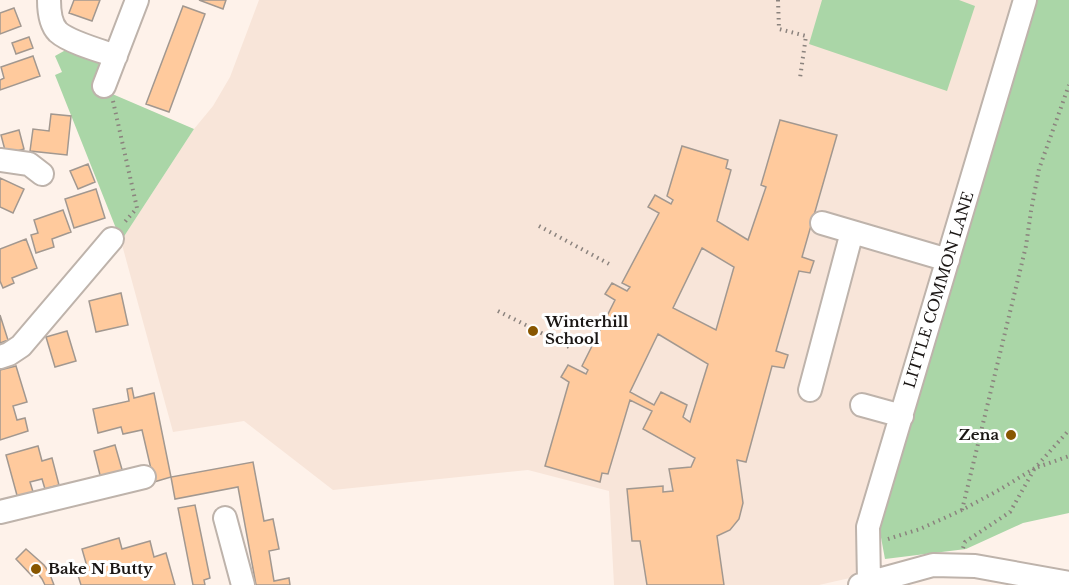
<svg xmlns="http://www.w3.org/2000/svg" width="1069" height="585" font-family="'Libre Baskerville',serif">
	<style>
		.built { fill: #f8e5d9 }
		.green { fill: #aad6a7 }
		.building { fill: #ffca9d; stroke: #a29890; stroke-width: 1.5; fill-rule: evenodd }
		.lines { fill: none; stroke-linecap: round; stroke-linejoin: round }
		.minor-casing { stroke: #beb3ab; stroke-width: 26 }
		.path { stroke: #8b837e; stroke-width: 4; stroke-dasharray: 1.5 4.5; stroke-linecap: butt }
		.minor { stroke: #fff; stroke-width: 22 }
		.poi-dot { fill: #885600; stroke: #fff; stroke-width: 2 }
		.labels { text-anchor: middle; stroke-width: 6; stroke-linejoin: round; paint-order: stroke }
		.street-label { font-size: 15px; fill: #1b1715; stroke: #fff }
		.poi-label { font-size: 15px; font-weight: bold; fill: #1b1715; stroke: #fff; text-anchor: start }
	</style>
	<rect width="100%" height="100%" fill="#fef2ea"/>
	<!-- built -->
	<path class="built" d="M259 0H1012L863 575 819 585H614L609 491 528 470 333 490 244 421 173 432 121 241 194 129 213 106 230 77Z"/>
	<!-- green -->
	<path class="green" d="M822 0H959L975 6 947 91 809 44Z
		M1028 0H1069V513L1023 523 966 549 885 559 875 505Z
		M71 47 99 62 101 70 96 87 194 129 121 241 55 75 62 72 55 56Z"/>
	<!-- building -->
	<path class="building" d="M74 0H100L92 21 69 13Z
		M199 0H226L223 9Z
		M183 6 205 14 169 112 146 104Z
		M14 8 21 26 0 34V13Z
		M29 37 33 48 16 54 12 43Z
		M33 56 40 76 0 90V80L4 78 1 67Z
		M51 114 71 116 67 155 30 151 33 129 49 131Z
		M780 120 837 135 802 257 814 261 810 273 799 271 776 351 788 355 784 368 772 366 746 462 737 460 743 503 739 519 730 530 717 536 724 585H647L640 541H632L627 489 663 486V492L673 491 669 469 691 467 695 458 643 429 652 411 630 400 608 474 602 473 600 482 545 466 569 382 561 377 568 365 586 374 588 370 582 366 615 300 605 294 612 283 627 291 630 287 622 283 659 213 648 207 655 195 671 204 673 200 667 196 682 146 728 160 726 168 731 170 717 221 748 240 766 187 761 185ZM702 248 734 267 716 330 673 308ZM658 334 708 364 690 422 683 417 687 405 661 392 654 405 630 392Z
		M19 130 24 149 6 154 1 135Z
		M88 164 95 182 78 189 70 171Z
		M0 178 24 189 13 213 0 207Z
		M96 189 105 218 74 228 65 199Z
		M63 210 71 232 52 239 54 247 36 253 31 235 38 233 34 220Z
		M26 239 37 268 12 278 14 283 3 288 0 281V249Z
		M121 293 128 325 96 332 89 301Z
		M0 315 8 340 0 343Z
		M67 331 76 361 55 367 46 337Z
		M16 366 27 402 13 406 17 420 25 418 28 431 0 440V370Z
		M132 388 134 398 154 393 171 477 154 482 142 430 123 434 121 427 98 433 93 409 129 401 127 389Z
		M115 445 123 473 101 479 94 451Z
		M38 446 42 461 52 458 59 485 45 489 42 479 30 482 34 495 18 499 6 455Z
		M253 462 264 521 273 519 279 549 269 551 274 581 289 578 290 585H256L238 487 175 499 171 477Z
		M195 505 210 578 204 580 205 585H193L178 508Z
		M119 538 122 549 150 541 154 557 166 553 175 585H81L77 572 88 570 82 549Z
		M26 549 44 565 49 572 54 585H45L42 579 37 572 32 576 16 559Z"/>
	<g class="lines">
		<defs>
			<path id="minor" d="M49 0C49 10 50 24 58 32 69 42 101 51 116 56
				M104 86 137 0
				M0 160 29 164 42 174
				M822 223 948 260
				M0 357 9 354 21 346 112 239
				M810 390 852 232
				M862 405 902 416
				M0 512 144 477
				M225 518 243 585
				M869 582 868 527 1025 0
				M860 585 933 565 975 566 1069 583"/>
		</defs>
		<!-- minor casing -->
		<use href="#minor" class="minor-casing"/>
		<!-- path -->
		<path class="path" d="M778 0 779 29 806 36 800 78
			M113 101 137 208 123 224
			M539 226 611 265
			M498 311 569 347
			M962 510 1026 246 1031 211 1039 169 1069 85
			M888 539 920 529 962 510 999 490 1035 468 1069 430
			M963 548 965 542 1010 512 1035 468 1069 456"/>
		<!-- minor -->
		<use href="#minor" class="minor"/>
	</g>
	<!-- markers -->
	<g class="poi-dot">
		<circle cx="533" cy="331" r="6"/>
		<circle cx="1011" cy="435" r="6"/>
		<circle cx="36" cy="569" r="6"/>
	</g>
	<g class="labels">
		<!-- street labels -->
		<g class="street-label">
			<text transform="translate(939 290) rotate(-73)" y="5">LITTLE COMMON LANE</text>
		</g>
		<!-- poi labels -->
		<g class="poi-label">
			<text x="545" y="327">Winterhill<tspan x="545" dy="17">School</tspan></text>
			<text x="999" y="440" text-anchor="end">Zena</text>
			<text x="48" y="574">Bake N Butty</text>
		</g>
	</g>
</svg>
